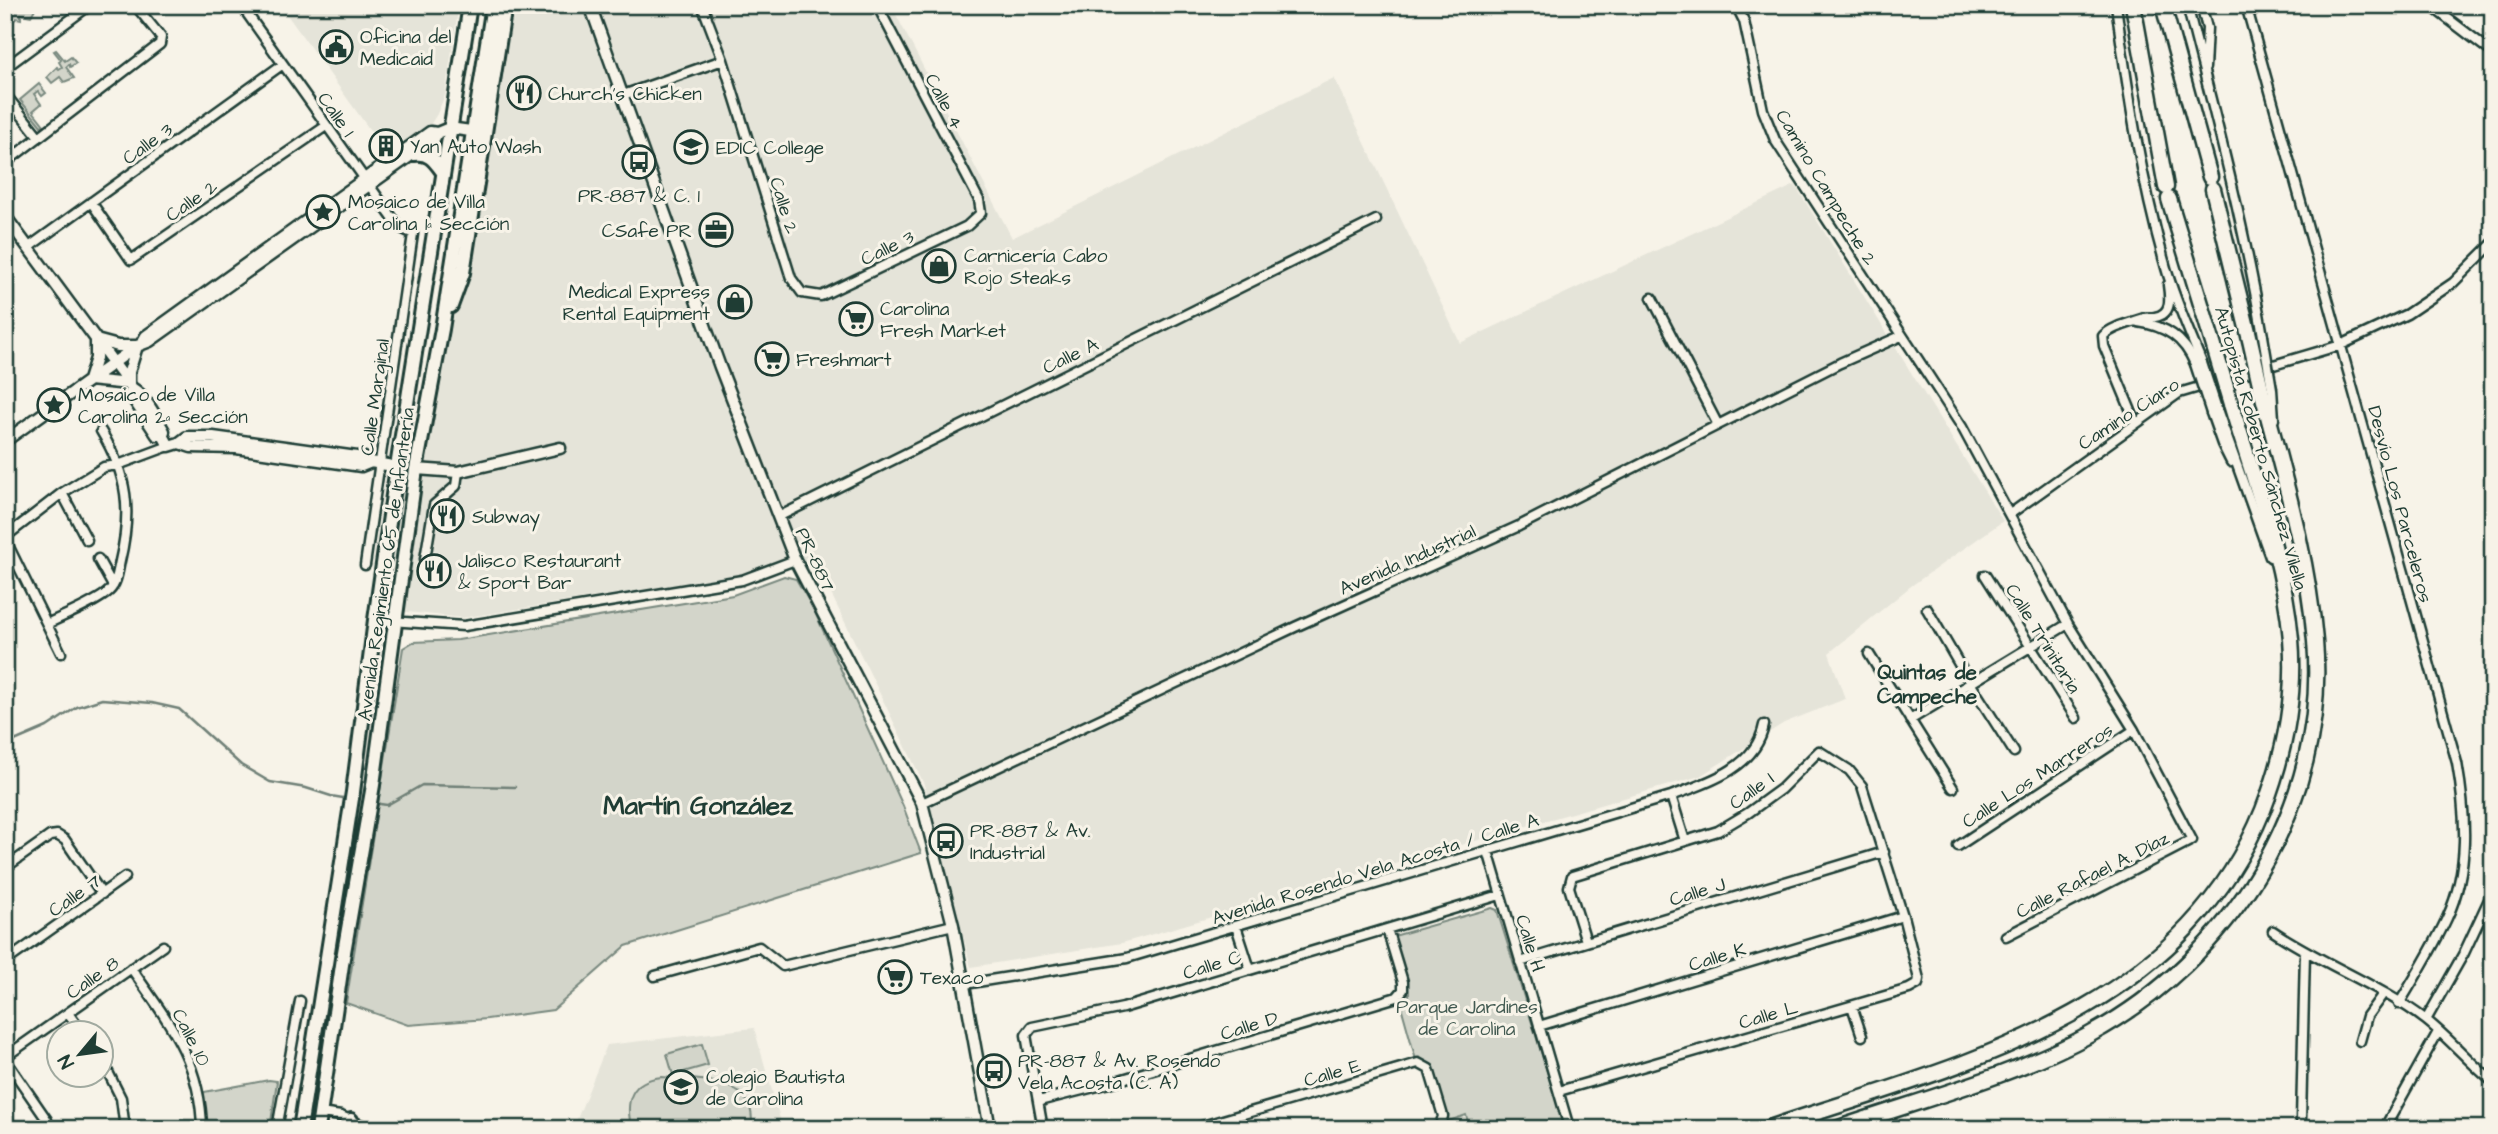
<svg xmlns="http://www.w3.org/2000/svg" width="2498" height="1134" font-family="'Architects Daughter',sans-serif">
	<style>
		.built { fill: #e5e4d9 }
		.green { fill: #d3d5ca; stroke: #79897f; stroke-width: 2 }
		.lines { fill: none; stroke-linecap: round; stroke-linejoin: round }
		.stream { stroke: #6f8077; stroke-width: 2.5 }
		.minor-casing { stroke: #1f3d34; stroke-width: 13 }
		.tertiary-casing { stroke: #1f3d34; stroke-width: 15 }
		.primary-casing { stroke: #1f3d34; stroke-width: 18 }
		.motorway-casing { stroke: #1f3d34; stroke-width: 19 }
		.minor { stroke: #f7f3e8; stroke-width: 8 }
		.tertiary { stroke: #f7f3e8; stroke-width: 10 }
		.primary { stroke: #f7f3e8; stroke-width: 12 }
		.motorway { stroke: #f7f3e8; stroke-width: 14 }
		.minor-bridge-casing { stroke: #1f3d34; stroke-width: 13; stroke-linecap: butt }
		.motorway-bridge-casing { stroke: #1f3d34; stroke-width: 19; stroke-linecap: butt }
		.minor-bridge { stroke: #f7f3e8; stroke-width: 8 }
		.motorway-bridge { stroke: #f7f3e8; stroke-width: 14 }
		.labels { text-anchor: middle; stroke-width: 6; stroke-linejoin: round; paint-order: stroke }
		.poi-label { font-size: 19px; fill: #1f3d34; stroke: #f7f3e8; text-anchor: start }
		.street-label { font-size: 19px; fill: #1f3d34; stroke: #f7f3e8 }
		.park-label { font-size: 19px; fill: #435b52; stroke: #f7f3e8 }
		.neighbourhood-label { font-size: 21px; font-weight: bold; fill: #1f3d34; stroke: #f7f3e8 }
		.district-label { font-size: 26px; font-weight: bold; fill: #1f3d34; stroke: #f7f3e8 }
	</style>
	<rect width="100%" height="100%" fill="#f7f3e8"/>
	<filter id="ink" filterUnits="userSpaceOnUse"><feTurbulence type="fractalNoise" baseFrequency=".0143" numOctaves="2"/><feDisplacementMap in="SourceGraphic" scale="14" xChannelSelector="R" yChannelSelector="G"/><feConvolveMatrix kernelMatrix="1 2 1 2 8 2 1 2 1" color-interpolation-filters="sRGB"/></filter>
	<g filter="url(#ink)">
		<!-- built -->
		<path class="built" d="M280 5H459L445 95 437 114 425 133 390 158Z
			M491 5H891L1012 238 1334 78 1460 343 1795 185 2003 521 1911 586 1829 653 1845 699 1784 723 1700 776 1122 943 971 967 924 784 816 563 462 618 399 611Z
			M754 1028 783 1129H573L607 1045Z"/>
		<!-- green -->
		<path class="green" d="M22 5H37L31 16 21 14V19L17 18 5 27V11Z
			M56 50 65 61 71 57 76 63 70 67 69 64 66 67 74 78 64 82 60 77 52 83 47 77 57 67 59 69 62 67 59 62 61 60 54 51Z
			M39 84 46 93 42 96 38 91 34 94 41 104 33 111 44 125 41 126 20 100Z
			M784 576 796 579 813 608 903 806 921 853 626 946 553 1010 487 1019 408 1025 346 1003 403 648 413 642 458 640 733 595Z
			M1492 908 1497 910 1564 1126 1553 1129H1470L1466 1115 1449 1121 1430 1067 1422 1060H1416L1401 1006 1409 1000V993L1394 936Z
			M702 1044 708 1065 673 1075 667 1054Z
			M662 1077C696 1080 760 1076 751 1129H632C624 1101 631 1080 662 1077Z
			M269 1080 277 1081 270 1129H205L204 1092Z"/>
		<g class="lines">
			<!-- stream -->
			<path class="stream" d="M5 745 47 727 77 707 102 699 152 703 179 709 241 765 270 782 306 788 331 796 349 799
				M373 803 387 805 422 785 515 787"/>
			<defs>
				<path id="minor" d="M241 5 399 227 413 234 365 565
					M702 5 723 60 791 278 802 293 821 296 967 226 981 213 979 200 877 5
					M1736 5 1744 21 1763 110 1775 140 1962 427 2068 624 2134 730 2192 840 2006 936
					M2116 5C2128 94 2141 181 2166 268 2175 300 2189 331 2202 363
					M2187 5C2215 115 2244 224 2263 336
					M2201 5 2207 28 2205 68
					M2246 5 2457 763C2466 814 2470 869 2447 918 2433 948 2416 976 2399 1004
					M2430 5 2493 53
					M5 68 90 5
					M5 94 39 137
					M623 95 723 60
					M5 163 160 44 161 37 135 5
					M91 202 131 260 326 126
					M29 247 283 64
					M1652 298 1718 425
					M2138 322C2166 326 2184 338 2195 364
					M5 339 8 347 5 350
					M2272 389 2274 419
					M2218 412 2270 557
					M2211 413 2222 444 2231 462
					M2136 423 2104 346 2103 336C2113 326 2131 323 2144 318 2147 317 2151 318 2155 317 2172 314 2170 299 2168 285
					M62 493 87 540
					M2010 514 2179 393 2341 345 2407 314 2453 283 2493 243
					M778 517 1376 220
					M5 537 62 493 104 467 118 465 169 446
					M5 539 61 653
					M98 559 113 586
					M425 559 434 505 456 486 458 472
					M1985 575 2076 718
					M1927 609 1970 683 2014 752
					M375 620 464 626 742 580 795 560
					M47 624C63 616 98 602 109 591 117 584 118 570 120 561 132 511 128 476 101 431
					M1869 654 1953 788
					M1910 720 2068 624
					M1671 796 1685 841
					M922 803 1295 627 1519 526 1840 363 1901 336
					M1958 846 2134 730
					M1488 851 1568 1124
					M5 868 50 836 57 835 65 840 102 894
					M1236 926 1250 969
					M2273 931C2322 964 2380 985 2426 1020 2450 1039 2470 1063 2493 1082
					M5 962 125 877
					M1520 962 1884 852
					M131 968C168 1021 201 1061 202 1129
					M655 976 759 947 783 966 953 925
					M965 984 1127 958 1671 796C1707 783 1756 768 1764 725
					M1852 1006 1862 1036
					M68 1013 82 1032
					M2426 1020 2464 953 2493 891
					M1539 1026 1903 916
					M2360 1041 2367 1016 2383 994
					M5 1057 163 946
					M5 1059 47 1120V1129
					M102 1060 121 1098 125 1129
					M1559 1091 1909 989 1918 984 1919 979 1903 916 1862 786 1849 770 1819 751 1781 789 1748 813 1718 831 1572 876 1569 887 1586 941
					M1039 1101 1106 1084 1397 997 1403 990V982L1387 929
					M320 1113 341 1116 371 1129
					M2301 1120 2305 952
					M277 1129 300 1001
					M1043 1129 1026 1035 1032 1027 1123 1008 1500 895
					M1192 1129 1418 1063 1429 1069 1443 1116 1440 1126 1430 1129
					M2384 1129 2438 1032"/>
				<path id="tertiary" d="M590 5 720 367 795 560 922 803 953 925 990 1129
					M5 216 132 388C146 396 156 418 164 431L163 435 169 446 179 443 187 437H213L364 458 371 462 397 467
					M96 340 118 346H137L129 372V384L89 380 96 358Z
					M142 343 146 336 430 132 437 133 449 128 478 132
					M132 388 130 394 157 435H163
					M5 441 137 346 150 341 434 139 437 133
					M179 443 191 447 236 448 361 466 371 462
					M416 469 458 472 560 448"/>
				<path id="primary" d="M414 154C429 152 434 160 443 172
					M451 306 463 273 505 5
					M300 1129 353 792 375 620 397 467 470 5
					M318 1129 343 958 373 785 416 469 442 329 493 5
					M345 1129 351 1120"/>
				<path id="motorway" d="M2133 5 2166 187
					M2163 5 2210 177
					M2213 189 2250 340
					M2169 199 2215 350
					M1766 1129C1957 1065 2179 1017 2263 810 2284 756 2296 697 2291 639 2284 559 2254 481 2231 404
					M1836 1129C1917 1101 2014 1076 2089 1035 2230 959 2329 805 2315 641 2308 557 2283 474 2262 393"/>
			</defs>
			<!-- minor casing -->
			<use href="#minor" class="minor-casing"/>
			<!-- tertiary casing -->
			<use href="#tertiary" class="tertiary-casing"/>
			<!-- primary casing -->
			<use href="#primary" class="primary-casing"/>
			<!-- motorway casing -->
			<use href="#motorway" class="motorway-casing"/>
			<!-- minor -->
			<use href="#minor" class="minor"/>
			<!-- tertiary -->
			<use href="#tertiary" class="tertiary"/>
			<!-- primary -->
			<use href="#primary" class="primary"/>
			<!-- motorway -->
			<use href="#motorway" class="motorway"/>
			<defs>
				<path id="minor-bridge" d="M2263 336 2272 389
					M2202 363 2218 412
					M2195 364 2211 413"/>
				<path id="motorway-bridge" d="M2250 340 2262 393
					M2215 350 2231 404"/>
			</defs>
			<!-- minor-bridge casing -->
			<use href="#minor-bridge" class="minor-bridge-casing"/>
			<!-- motorway-bridge casing -->
			<use href="#motorway-bridge" class="motorway-bridge-casing"/>
			<!-- minor-bridge -->
			<use href="#minor-bridge" class="minor-bridge"/>
			<!-- motorway-bridge -->
			<use href="#motorway-bridge" class="motorway-bridge"/>
		</g>
	</g>
	<!-- icons -->
	<defs>
		<symbol id="civic-ring" viewBox="-11 -11 22 22"><circle r="9.5" fill="#f7f3e8" stroke="#1f3d34" stroke-width="1.5"/><path d="M-.6-6.5H3V-4.5H.6V-3L4-1V1h2V6H-6V1h2V-1L-.6-3ZM-1.2 2.5V6h2.4V2.5Z" fill="#1f3d34"/></symbol>
		<symbol id="restaurant-ring" viewBox="-11 -11 22 22"><circle r="9.5" fill="#f7f3e8" stroke="#1f3d34" stroke-width="1.5"/><path d="M-5-6h1v4h1v-4h1v4h1v-4h1v5L-1.5 .5V6h-2V.5L-5-1ZM5-6V6H3V1.5H1.5Q1.5-4 5-6Z" fill="#1f3d34"/></symbol>
		<symbol id="building-ring" viewBox="-11 -11 22 22"><circle r="9.5" fill="#f7f3e8" stroke="#1f3d34" stroke-width="1.5"/><path d="M-4-6H4V6H1V3H-1V6H-4ZM-2.5-4.3h1.7v1.8h-1.7ZM.8-4.3h1.7v1.8H.8ZM-2.5-1h1.7V.8h-1.7ZM.8-1h1.7V.8H.8Z" fill="#1f3d34"/></symbol>
		<symbol id="university-ring" viewBox="-11 -11 22 22"><circle r="9.5" fill="#f7f3e8" stroke="#1f3d34" stroke-width="1.5"/><path d="M0-5L7-2L0 1L-7-2ZM-4 1L0 2.5L4 1V4Q0 6-4 4Z" fill="#1f3d34"/></symbol>
		<symbol id="bus-ring" viewBox="-11 -11 22 22"><circle r="9.5" fill="#f7f3e8" stroke="#1f3d34" stroke-width="1.5"/><path d="M-5-6H5V4H4V6H2V4H-2V6H-4V4H-5ZM-3.5-4V0h7V-4ZM-3.5 1.2v1.5H-2V1.2ZM2 1.2v1.5H3.5V1.2Z" fill="#1f3d34"/></symbol>
		<symbol id="sight-ring" viewBox="-11 -11 22 22"><circle r="9.5" fill="#f7f3e8" stroke="#1f3d34" stroke-width="1.5"/><path d="M0-6L1.8-2.2L6-1.7L2.9 1.2L3.7 5.4L0 3.3L-3.7 5.4L-2.9 1.2L-6-1.7L-1.8-2.2Z" fill="#1f3d34"/></symbol>
		<symbol id="office-ring" viewBox="-11 -11 22 22"><circle r="9.5" fill="#f7f3e8" stroke="#1f3d34" stroke-width="1.5"/><path d="M-6-3h4V-5.5h4V-3h4V5H-6ZM-1-4.5V-3h2v-1.5ZM-6 0V1H6V0Z" fill="#1f3d34"/></symbol>
		<symbol id="shop-ring" viewBox="-11 -11 22 22"><circle r="9.5" fill="#f7f3e8" stroke="#1f3d34" stroke-width="1.5"/><path d="M-5-2.5h2.3a2.7 3.5 0 0 1 5.4 0H5L5.5 6h-11ZM-1.5-2.5h3a1.5 2.3 0 0 0-3 0Z" fill="#1f3d34"/></symbol>
		<symbol id="supermarket-ring" viewBox="-11 -11 22 22"><circle r="9.5" fill="#f7f3e8" stroke="#1f3d34" stroke-width="1.5"/><path d="M-6-5.5h2.5l.6 2H6L4.5 2H-2.5L-4.4-4H-6ZM-1.5 3.2a1.3 1.3 0 1 0 .1 0ZM3 3.2a1.3 1.3 0 1 0 .1 0Z" fill="#1f3d34"/></symbol>
	</defs>
	<g fill-rule="evenodd">
		<use href="#civic-ring" x="317" y="28" width="38" height="38"/>
		<use href="#restaurant-ring" x="505" y="74" width="38" height="38"/>
		<use href="#building-ring" x="367" y="127" width="38" height="38"/>
		<use href="#university-ring" x="672" y="128" width="38" height="38"/>
		<use href="#bus-ring" x="620" y="143" width="38" height="38"/>
		<use href="#sight-ring" x="304" y="193" width="38" height="38"/>
		<use href="#office-ring" x="697" y="211" width="38" height="38"/>
		<use href="#shop-ring" x="920" y="247" width="38" height="38"/>
		<use href="#shop-ring" x="716" y="283" width="38" height="38"/>
		<use href="#supermarket-ring" x="837" y="300" width="38" height="38"/>
		<use href="#supermarket-ring" x="753" y="340" width="38" height="38"/>
		<use href="#sight-ring" x="35" y="386" width="38" height="38"/>
		<use href="#restaurant-ring" x="428" y="497" width="38" height="38"/>
		<use href="#restaurant-ring" x="415" y="552" width="38" height="38"/>
		<use href="#bus-ring" x="927" y="822" width="38" height="38"/>
		<use href="#supermarket-ring" x="876" y="958" width="38" height="38"/>
		<use href="#bus-ring" x="975" y="1052" width="38" height="38"/>
		<use href="#university-ring" x="662" y="1068" width="38" height="38"/>
	</g>
	<g class="labels">
		<!-- poi labels -->
		<g class="poi-label">
			<text x="360" y="43">Oficina del<tspan x="360" dy="22">Medicaid</tspan></text>
			<text x="548" y="100">Church's Chicken</text>
			<text x="410" y="153">Yan Auto Wash</text>
			<text x="716" y="154">EDIC College</text>
			<text x="639" y="202" text-anchor="middle">PR-887 &amp; C. 1</text>
			<text x="348" y="208">Mosaico de Villa<tspan x="348" dy="22">Carolina 1ª Sección</tspan></text>
			<text x="692" y="237" text-anchor="end">CSafe PR</text>
			<text x="964" y="262">Carnicería Cabo<tspan x="964" dy="22">Rojo Steaks</tspan></text>
			<text x="710" y="298" text-anchor="end">Medical Express<tspan x="710" dy="22">Rental Equipment</tspan></text>
			<text x="880" y="315">Carolina<tspan x="880" dy="22">Fresh Market</tspan></text>
			<text x="796" y="366">Freshmart</text>
			<text x="78" y="401">Mosaico de Villa<tspan x="78" dy="22">Carolina 2ª Sección</tspan></text>
			<text x="472" y="523">Subway</text>
			<text x="458" y="567">Jalisco Restaurant<tspan x="458" dy="22">&amp; Sport Bar</tspan></text>
			<text x="970" y="837">PR-887 &amp; Av.<tspan x="970" dy="22">Industrial</tspan></text>
			<text x="920" y="984">Texaco</text>
			<text x="1018" y="1067">PR-887 &amp; Av. Rosendo<tspan x="1018" dy="22">Vela Acosta (C. A)</tspan></text>
			<text x="706" y="1083">Colegio Bautista<tspan x="706" dy="22">de Carolina</tspan></text>
		</g>
		<!-- street labels -->
		<g class="street-label">
			<text transform="translate(945 101) rotate(62)" y="7">Calle 4</text>
			<text transform="translate(337 114) rotate(55)" y="7">Calle 1</text>
			<text transform="translate(147 143) rotate(-36)" y="7">Calle 3</text>
			<text transform="translate(1827 187) rotate(59)" y="7">Camino Campeche 2</text>
			<text transform="translate(191 200) rotate(-35)" y="7">Calle 2</text>
			<text transform="translate(785 205) rotate(73)" y="7">Calle 2</text>
			<text transform="translate(887 247) rotate(-26)" y="7">Calle 3</text>
			<text transform="translate(1070 355) rotate(-26)" y="7">Calle A</text>
			<text transform="translate(374 397) rotate(-82)" y="7">Calle Marginal</text>
			<text transform="translate(2128 413) rotate(-33)" y="7">Camino Ciaro</text>
			<text transform="translate(2262 448) rotate(74)" y="7">Autopista Roberto Sánchez Vilella</text>
			<text transform="translate(2401 504) rotate(75)" y="7">Desvío Los Parceleros</text>
			<text transform="translate(816 559) rotate(65)" y="7">PR-887</text>
			<text transform="translate(1407 559) rotate(-24)" y="7">Avenida Industrial</text>
			<text transform="translate(385 564) rotate(-82)" y="7">Avenida Regimiento 65 de Infantería</text>
			<text transform="translate(2044 638) rotate(58)" y="7">Calle Trinitaria</text>
			<text transform="translate(2037 775) rotate(-33)" y="7">Calle Los Marreros</text>
			<text transform="translate(1751 790) rotate(-36)" y="7">Calle I</text>
			<text transform="translate(1375 868) rotate(-17)" y="7">Avenida Rosendo Vela Acosta / Calle A</text>
			<text transform="translate(2092 874) rotate(-27)" y="7">Calle Rafael A. Díaz</text>
			<text transform="translate(1697 891) rotate(-17)" y="7">Calle J</text>
			<text transform="translate(74 895) rotate(-35)" y="7">Calle 7</text>
			<text transform="translate(1531 943) rotate(73)" y="7">Calle H</text>
			<text transform="translate(1717 956) rotate(-17)" y="7">Calle K</text>
			<text transform="translate(1212 964) rotate(-17)" y="7">Calle C</text>
			<text transform="translate(92 977) rotate(-35)" y="7">Calle 8</text>
			<text transform="translate(1768 1014) rotate(-16)" y="7">Calle L</text>
			<text transform="translate(1249 1025) rotate(-17)" y="7">Calle D</text>
			<text transform="translate(192 1037) rotate(63)" y="7">Calle 10</text>
			<text transform="translate(1332 1072) rotate(-16)" y="7">Calle E</text>
		</g>
		<!-- park labels -->
		<g class="park-label">
			<text x="1467" y="1013">Parque Jardines<tspan x="1467" dy="22">de Carolina</tspan></text>
		</g>
		<!-- neighbourhood labels -->
		<g class="neighbourhood-label">
			<text x="1927" y="679">Quintas de<tspan x="1927" dy="24">Campeche</tspan></text>
		</g>
		<!-- district labels -->
		<g class="district-label">
			<text x="698" y="814">Martín González</text>
		</g>
	</g>
	<!-- margin -->
	<rect width="2498" height="1134" fill="none" stroke="#f7f3e8" stroke-width="28"/>
	<rect x="14" y="14" width="2470" height="1106" fill="none" stroke="#1f3d34" stroke-width="2.5" filter="url(#ink)"/>
	<!-- north arrow -->
	<g transform="translate(80 1054) rotate(241)"><circle r="33" fill="#f7f3e8" stroke="#a1aaa0" stroke-width="2"/>
	<path d="M0-5L12 26L0 18L-12 26Z" fill="#1f3d34"/>
	<text y="-10" font-size="19" font-weight="bold" text-anchor="middle" fill="#1f3d34">N</text>
	</g>
</svg>
